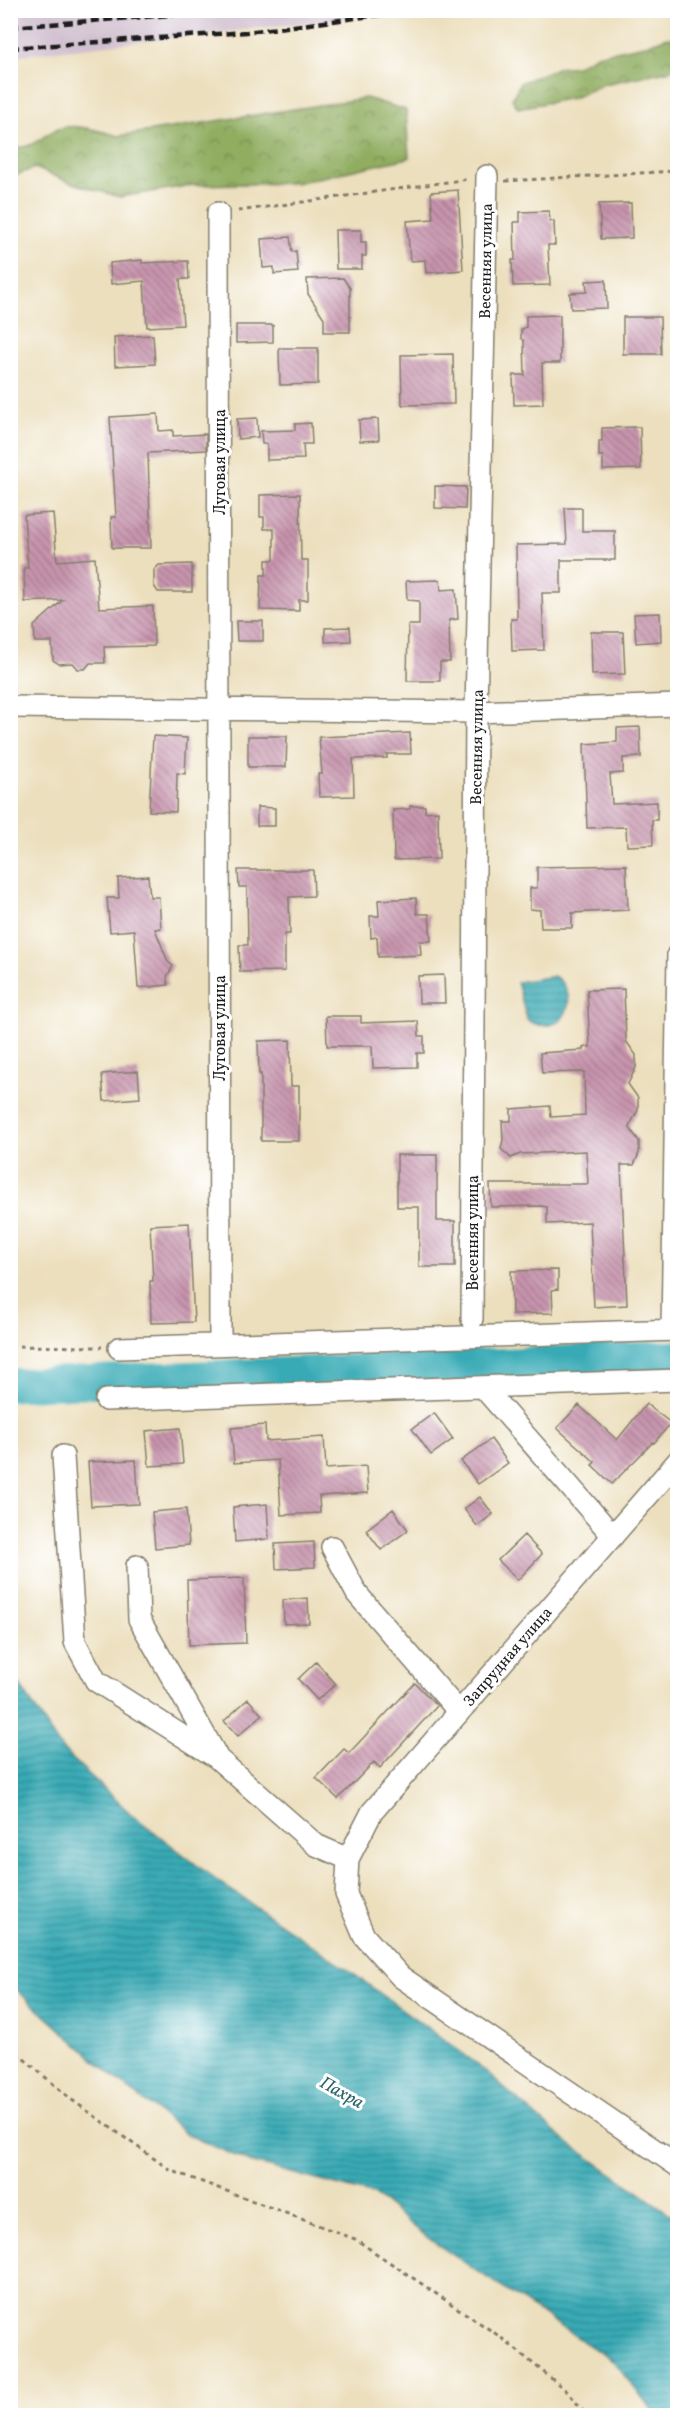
<svg xmlns="http://www.w3.org/2000/svg" width="688" height="2426" font-family="Vollkorn,serif">
	<style>
		.railway { fill: #cfbdce }
		.forest { fill: url(#forest-crowns); stroke: #56643e; stroke-width: 1.5 }
		.water { fill: url(#water-rules); stroke: #2a6368; stroke-width: 1.5 }
		.lines { fill: none; stroke-linecap: round; stroke-linejoin: round }
		.river { stroke: #39aab5; stroke-width: 33 }
		.building { fill: url(#building-back-hatch) }
		.minor-casing { stroke: #847e6c; stroke-width: 24 }
		.path { stroke: #847e6c; stroke-width: 3; stroke-dasharray: 4.5 4.5; stroke-linecap: butt }
		.minor { stroke: #fff; stroke-width: 21 }
		.rail { stroke: #1c1c1c; stroke-width: 4.5; stroke-dasharray: 9 4.5; stroke-linecap: butt }
		.labels { text-anchor: middle; stroke-width: 6; stroke-linejoin: round; paint-order: stroke }
		.street-label { font-size: 16px; fill: #1c1c1c; stroke: #fff }
		.water-label { font-size: 18px; font-style: italic; fill: #2a6368; stroke: #fff }
	</style>
	<defs>
		<pattern id="forest-crowns" width="20" height="18" patternUnits="userSpaceOnUse" patternTransform="scale(1.5)"><rect width="20" height="18" fill="#90ad60"/><path d="M2 6a3 3 0 1 1 6 0M12 15a3 3 0 1 1 6 0" fill="none" stroke="#758c4e"/></pattern>
		<pattern id="water-rules" width="6" height="5" patternUnits="userSpaceOnUse" patternTransform="scale(1.5)"><rect width="6" height="5" fill="#39aab5"/><path d="M0 2.5h6" fill="none" stroke="#2f8a92"/></pattern>
		<pattern id="building-back-hatch" width="6" height="6" patternUnits="userSpaceOnUse" patternTransform="scale(1.5)"><rect width="6" height="6" fill="#c794ad"/><path d="M-1 5l2 2M0 0l6 6M5-1l2 2" fill="none" stroke="#a1788c"/></pattern>
	</defs>
	<rect width="100%" height="100%" fill="#fff"/>
	<filter id="ink" filterUnits="userSpaceOnUse"><feTurbulence type="fractalNoise" baseFrequency=".0167" numOctaves="2"/><feDisplacementMap in="SourceGraphic" scale="12" xChannelSelector="R" yChannelSelector="G"/><feConvolveMatrix kernelMatrix="1 2 1 2 8 2 1 2 1" color-interpolation-filters="sRGB"/></filter>
	<filter id="wash" filterUnits="userSpaceOnUse"><feTurbulence type="fractalNoise" baseFrequency=".008" numOctaves="4" result="noise"/><feDisplacementMap in="SourceGraphic" scale="24" xChannelSelector="R" yChannelSelector="G"/><feGaussianBlur stdDeviation="1.35" result="paint"/><feColorMatrix in="noise" values="0 0 0 0 0 0 0 0 0 0 0 0 0 0 0 0 0 1.4 0 .05"/><feComposite in="paint" operator="in"/></filter>
	<g filter="url(#wash)">
		<rect width="100%" height="100%" fill="#ecdfbd"/>
		<!-- railway -->
		<path class="railway" d="M11 10H411V11L11 56Z"/>
		<!-- forest -->
		<path class="forest" d="M668 37 677 40V69L604 84 573 98 518 108 512 99 520 83 557 68 577 66 597 55 645 45Z
			M366 98 406 110 409 158 295 183 193 185 120 197 69 182 35 168 11 177V148C36 148 37 138 58 129 76 122 101 132 119 136Z"/>
		<!-- water -->
		<path class="water" d="M554 976C584 995 564 1041 527 1020L517 982Z
			M10 1670 61 1748 130 1813 216 1880 347 1969 473 2061 564 2140 677 2219V2415H656L613 2361 432 2241 374 2195 250 2162 188 2135 115 2078 11 1985Z"/>
		<g class="lines">
			<!-- river -->
			<path class="river" d="M10 1385 678 1357"/>
		</g>
		<g id="blocks">
			<!-- building -->
			<path class="building" d="M458 190 463 270 426 273 425 260 410 261 407 221 433 219 431 192Z
				M631 203 632 238 601 239 599 204Z
				M549 211 550 221H554L555 245H548L550 285 513 286 512 260H515L514 222H520V212Z
				M335 230H361V242H366V256H362V269H336Z
				M290 237 292 252 296 251 298 272 274 274V267L263 268 261 239Z
				M142 260V263L188 261 189 279H180L183 325 147 327 144 281 111 284 110 263Z
				M343 278 350 288V332H324V318L308 294 307 279Z
				M606 280 607 308 571 309 570 293 587 292 586 281Z
				M560 315V363H542L543 404 514 405 513 375H525L524 341 521 338V330L526 327V316Z
				M623 317H660L661 354H623Z
				M236 325H273V342L236 343Z
				M153 335 155 364 115 366 114 337Z
				M279 348H318V384L280 385Z
				M453 354 454 404 402 405 401 355Z
				M158 414 159 431 173 430V436L206 434V450L148 453 151 548H112L111 517H116L110 417Z
				M257 418 258 437 238 439 237 419Z
				M378 419 379 440 360 441 359 420Z
				M311 423 312 444H303L304 459 267 460V444H262L261 431 295 430V424Z
				M640 427 641 469 603 470V456H599V441H602V428Z
				M435 486 466 487 465 509 435 508Z
				M300 494 301 560H308V600H299V611L260 610 261 575H266V560H274V529H264V517H260V495Z
				M565 508H582V531H615V560H561V593H542L544 650 512 651 511 619H517L516 545 567 544Z
				M53 513 57 561 95 558 99 608 153 606 154 646 104 647 105 663H90L85 669H78L73 663 59 664 53 660 52 642H35L34 626 63 600 25 602 24 568H28L24 515Z
				M192 564V592H158L154 586V570L159 565Z
				M440 580 441 590 456 589 458 619 449 620 450 662H440V681H407L408 625H419V601L407 600 406 581Z
				M660 613 661 641 636 643 634 614Z
				M236 621H263V641H237Z
				M350 627 351 641 325 642V628Z
				M591 632H623L625 674 592 675Z
				M640 727 641 757 623 758V773L610 774 612 804 657 802V820H652L653 845 627 846 626 827 587 828 584 744 617 742V728Z
				M410 733 411 754H387V758L353 759 354 796 319 797 318 774H322L319 737Z
				M153 736 187 738 185 774 177 773 176 812 149 811Z
				M248 736H287L286 767H248Z
				M410 806H425V812L438 811 439 859 394 860 393 810 410 809Z
				M257 807 275 808V826H257Z
				M626 865 628 910 572 913V928H541L540 910 530 909V888H537V867Z
				M238 870H313L314 896 289 897 290 934H285V971L240 972 239 945H248L247 887H239Z
				M148 876 150 897H159L161 928 155 929 168 962 173 966 167 977 168 985 138 988 134 930 110 932 107 898H119L118 878Z
				M416 898 417 914H429L431 941H420L421 955 378 957 377 937 371 938 370 916H379L378 900Z
				M444 975 445 1003H419L418 976Z
				M624 989 626 1041 636 1055V1067L628 1084 638 1098V1110L629 1127 639 1141V1153L634 1165H621L627 1305 594 1307 590 1222 547 1224V1207L541 1206 491 1207 490 1184H588L586 1151 520 1154 511 1158 501 1149 503 1140 502 1121H511V1109L550 1106 551 1117 585 1115 584 1072 542 1073 540 1053 583 1050V1047H590L587 990Z
				M326 1016H361V1023L418 1021 419 1036H424V1053H417V1067L373 1068 372 1046H327Z
				M290 1040 291 1086H299V1141H261V1074H259L258 1041Z
				M138 1071 140 1098 104 1101 102 1074Z
				M397 1155H437V1221H455V1267H419V1207H397Z
				M189 1223 194 1322 151 1323 150 1281H153L150 1225Z
				M558 1270V1289L552 1290 553 1313 512 1314 511 1271Z
				M646 1404 671 1423 654 1443 653 1442 612 1484 592 1465 595 1462 557 1428 579 1405 617 1440Z
				M434 1413 453 1439 431 1455 412 1429Z
				M265 1425 266 1441 324 1437 326 1469 366 1466 368 1493 319 1496 320 1513 281 1515 278 1460 234 1463 231 1428Z
				M180 1428 183 1464 149 1466 146 1431Z
				M491 1439 508 1463 478 1484 461 1461Z
				M136 1460 139 1504 91 1506 88 1462Z
				M480 1497 493 1514 477 1526 464 1509Z
				M267 1504 269 1539 235 1542 233 1507Z
				M186 1509 189 1545 155 1548 152 1512Z
				M393 1509 408 1530 381 1550 366 1530Z
				M524 1535 542 1554 518 1580 498 1560Z
				M314 1542 315 1567 276 1569 275 1544Z
				M244 1578 246 1643 189 1645 187 1580Z
				M308 1598 309 1623 284 1624 283 1600Z
				M316 1662 336 1684 317 1700 298 1679Z
				M415 1683 437 1706 380 1768 374 1762 338 1799 316 1778 344 1749 349 1753Z
				M248 1699 262 1715 238 1736 224 1721Z"/>
		</g>
	</g>
	<g filter="url(#ink)">
		<use href="#blocks" fill-opacity="0" stroke="#847e6c" stroke-width="1.5"/>
		<g class="lines">
			<defs>
				<path id="minor" d="M218 213 220 1344
					M10 707 476 712 678 705
					M472 1319 476 712 487 176
					M672 1330 678 954
					M119 1348 678 1330
					M483 1387 613 1536
					M106 1400 678 1380
					M63 1456 75 1642 96 1681 217 1758 316 1845 348 1859
					M678 1461 372 1812 348 1859 346 1894 364 1936 401 1977 678 2166
					M332 1547 357 1594 459 1712
					M137 1566 139 1619 216 1755"/>
			</defs>
			<!-- minor casing -->
			<use href="#minor" class="minor-casing"/>
			<!-- path -->
			<path class="path" d="M505 181 676 171 678 175
				M238 211 469 179
				M10 1346 102 1347
				M10 2047 72 2100 170 2170 355 2239 499 2336 568 2392 587 2416"/>
			<!-- minor -->
			<use href="#minor" class="minor"/>
			<!-- rail -->
			<path class="rail" d="M10 27 239 10
				M10 48 247 32 418 10"/>
		</g>
	</g>
	<g class="labels">
		<!-- street labels -->
		<g class="street-label">
			<text transform="translate(485 261) rotate(-89)" y="6">Весенняя улица</text>
			<text transform="translate(219 462) rotate(-90)" y="6">Луговая улица</text>
			<text transform="translate(476 747) rotate(-89)" y="6">Весенняя улица</text>
			<text transform="translate(219 1028) rotate(-90)" y="6">Луговая улица</text>
			<text transform="translate(472 1233) rotate(-90)" y="6">Весенняя улица</text>
			<text transform="translate(507 1656) rotate(-49)" y="6">Запрудная улица</text>
		</g>
		<!-- water labels -->
		<g class="water-label">
			<text transform="translate(342 2092) rotate(29)" y="6">Пахра</text>
		</g>
	</g>
	<!-- margin -->
	<rect width="688" height="2426" fill="none" stroke="#fff" stroke-width="36"/>
</svg>
